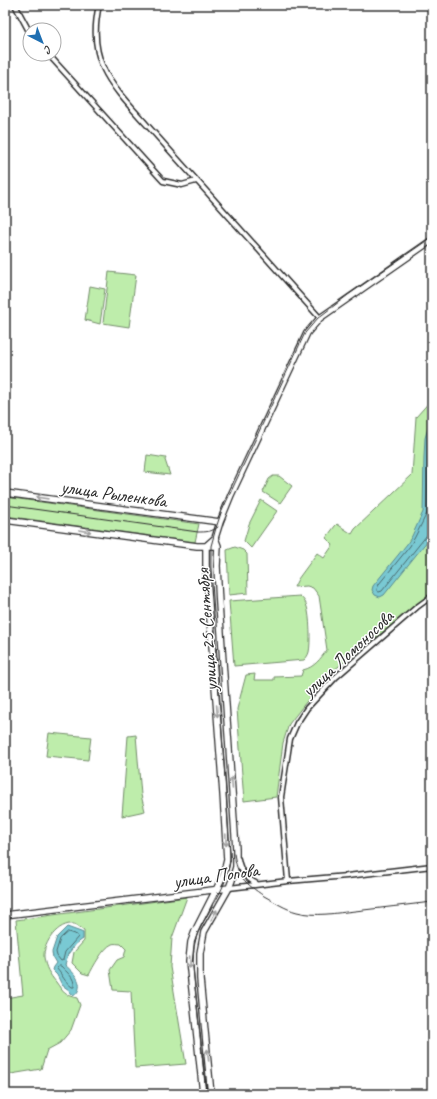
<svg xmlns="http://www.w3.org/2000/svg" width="437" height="1099" font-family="Caveat,sans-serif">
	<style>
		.green { fill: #beedab; stroke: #748c6b }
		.water { fill: #79c9d3; stroke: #5a8a90 }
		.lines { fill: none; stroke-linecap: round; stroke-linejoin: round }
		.shore { stroke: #4a6a6e; stroke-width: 1 }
		.street-casing { stroke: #2b2b2b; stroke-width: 7 }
		.secondary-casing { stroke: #2b2b2b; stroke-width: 8 }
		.street { stroke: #fff; stroke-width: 4 }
		.secondary { stroke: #fff; stroke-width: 5.5 }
		.tram { stroke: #2b2b2b; stroke-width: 1 }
		.oneway { stroke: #a0a0a0 }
		.labels { text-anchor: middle; stroke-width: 3; stroke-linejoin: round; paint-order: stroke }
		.street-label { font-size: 19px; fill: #2b2b2b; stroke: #fff }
	</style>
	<rect width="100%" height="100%" fill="#fff"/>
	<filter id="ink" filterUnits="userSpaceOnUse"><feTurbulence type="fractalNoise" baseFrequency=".025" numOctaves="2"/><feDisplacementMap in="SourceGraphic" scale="8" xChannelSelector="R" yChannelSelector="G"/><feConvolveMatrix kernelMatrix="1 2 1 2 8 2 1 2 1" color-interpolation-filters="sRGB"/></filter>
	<g filter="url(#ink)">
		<!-- green -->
		<path class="green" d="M109 272 136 275 129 327 103 323Z
			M90 286 105 289 100 324 85 320Z
			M432 399V594L334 670 324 679 289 724 283 743 276 797 244 801 237 709 246 675 255 674 254 680H274V677L301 676 303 670C315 667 320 659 327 650L319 596 313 588 307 586 294 587 298 579 317 553 324 558 333 545 326 538 335 526 337 524 352 534 355 529 412 475 416 417Z
			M147 455 166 458 165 460 170 475 145 472Z
			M273 476H279L292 486 280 503 263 492 269 479Z
			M5 497 199 524 195 542 5 516Z
			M261 500 277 511 251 548 244 541 249 524Z
			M235 547 243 550 247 554 248 593 229 595 227 550Z
			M300 596C303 599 306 602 307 607 310 615 311 644 309 652 308 656 306 658 304 660L234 666 229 601Z
			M49 733 91 737 88 760 46 756Z
			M136 735 141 795 145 811 122 816 128 736Z
			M187 897 172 938 170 967 186 1064 135 1068 131 991 113 990 110 970 117 960 124 957 126 949 121 944C119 944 114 943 112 944 103 948 93 967 89 975L82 973 72 963 74 952 84 941V931C81 929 77 925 74 924 58 922 43 943 44 957 45 967 50 975 56 982 64 993 64 995 77 998L80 1005 71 1030 60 1043 47 1050 41 1069 5 1075V998L23 995 16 920Z"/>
		<!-- water -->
		<path class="water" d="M432 415V535L384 595 380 597 375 595 372 590 373 586 407 544 412 536 423 512 424 457 425 438Z
			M67 927 81 932 83 933V939L76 944 68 954 65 965C72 971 83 981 78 991 78 992 74 996 73 996L69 990 62 985 57 975 52 970 53 967 56 963 53 958 52 952 57 937Z"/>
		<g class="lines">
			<!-- shore -->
			<path class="shore" d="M432 429 429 439 428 457 427 513 415 537 410 546 379 584 377 589V591L379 592 382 591 427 535 432 533
				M68 932 77 935 78 937 65 952 63 960 61 961 57 956 56 952 60 939Z
				M59 966H61C67 973 75 977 74 987H72C64 981 63 976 57 969Z"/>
			<defs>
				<path id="street" d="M15 5 30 33
					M99 5C86 62 112 86 147 125L320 318
					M48 54 163 181 182 185 196 181
					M238 859C240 871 246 878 257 884
					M288 881 281 797 290 739 297 723 307 708 336 677 417 607 432 596
					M229 888 288 881 347 876 432 866"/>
				<path id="secondary" d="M5 493 220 522
					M5 520 197 546H218
					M5 915 229 888
					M203 1094 189 961 191 942 195 931 223 876 227 860 223 794 206 565V546L215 538
					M211 1094 200 979V953L204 932 229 888 232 880 236 867V849L219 604 217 566 218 546 215 538 220 522 231 495 307 333 320 318 432 240"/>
			</defs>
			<!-- street casing -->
			<use href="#street" class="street-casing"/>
			<!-- secondary casing -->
			<use href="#secondary" class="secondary-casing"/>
			<!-- street -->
			<use href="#street" class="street"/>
			<!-- secondary -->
			<use href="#secondary" class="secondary"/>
			<!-- tram -->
			<path class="tram" d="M5 505 198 532C206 532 211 532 218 527
				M234 853C237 877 245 883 264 896 275 902 285 909 297 912 316 917 336 913 355 911 381 908 407 905 432 902
				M206 1094C203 1065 200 1035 197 1006 195 984 190 960 196 938 198 931 201 925 205 919 217 898 230 880 230 854L211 567V546L216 528 221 513 305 333 318 318 348 295 432 237"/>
		</g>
		<!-- one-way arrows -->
		<defs><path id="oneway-shaft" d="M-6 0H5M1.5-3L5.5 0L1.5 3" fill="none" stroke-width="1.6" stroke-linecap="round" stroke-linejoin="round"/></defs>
		<g class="oneway">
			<use href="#oneway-shaft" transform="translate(42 498) rotate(-172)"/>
			<use href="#oneway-shaft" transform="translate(85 531) rotate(8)"/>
			<use href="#oneway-shaft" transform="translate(217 711) rotate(86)"/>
			<use href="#oneway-shaft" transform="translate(232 783) rotate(-94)"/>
			<use href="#oneway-shaft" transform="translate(226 840) rotate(88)"/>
			<use href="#oneway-shaft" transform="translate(214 915) rotate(-61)"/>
			<use href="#oneway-shaft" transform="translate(190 962) rotate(87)"/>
			<use href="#oneway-shaft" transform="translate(208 1055) rotate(-96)"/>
		</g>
	</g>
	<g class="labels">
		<!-- street labels -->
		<g class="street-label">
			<text transform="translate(114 493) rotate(8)" y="7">улица Рыленкова</text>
			<text transform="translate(206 630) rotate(-94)" y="7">улица 25 Сентября</text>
			<text transform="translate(347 653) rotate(-43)" y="7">улица Ломоносова</text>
			<text transform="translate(216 875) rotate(-8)" y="7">улица Попова</text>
		</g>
	</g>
	<!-- margin -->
	<rect width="437" height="1099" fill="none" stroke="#fff" stroke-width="20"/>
	<rect x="10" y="10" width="417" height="1079" fill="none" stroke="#2b2b2b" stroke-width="1.5" filter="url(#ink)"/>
	<!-- north arrow -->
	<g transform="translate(42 42) rotate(138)"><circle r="19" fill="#ffffff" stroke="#aaaaaa"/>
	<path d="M0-3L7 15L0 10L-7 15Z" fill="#1f6fb2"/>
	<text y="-6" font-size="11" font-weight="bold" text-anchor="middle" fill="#2b2b2b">С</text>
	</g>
</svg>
